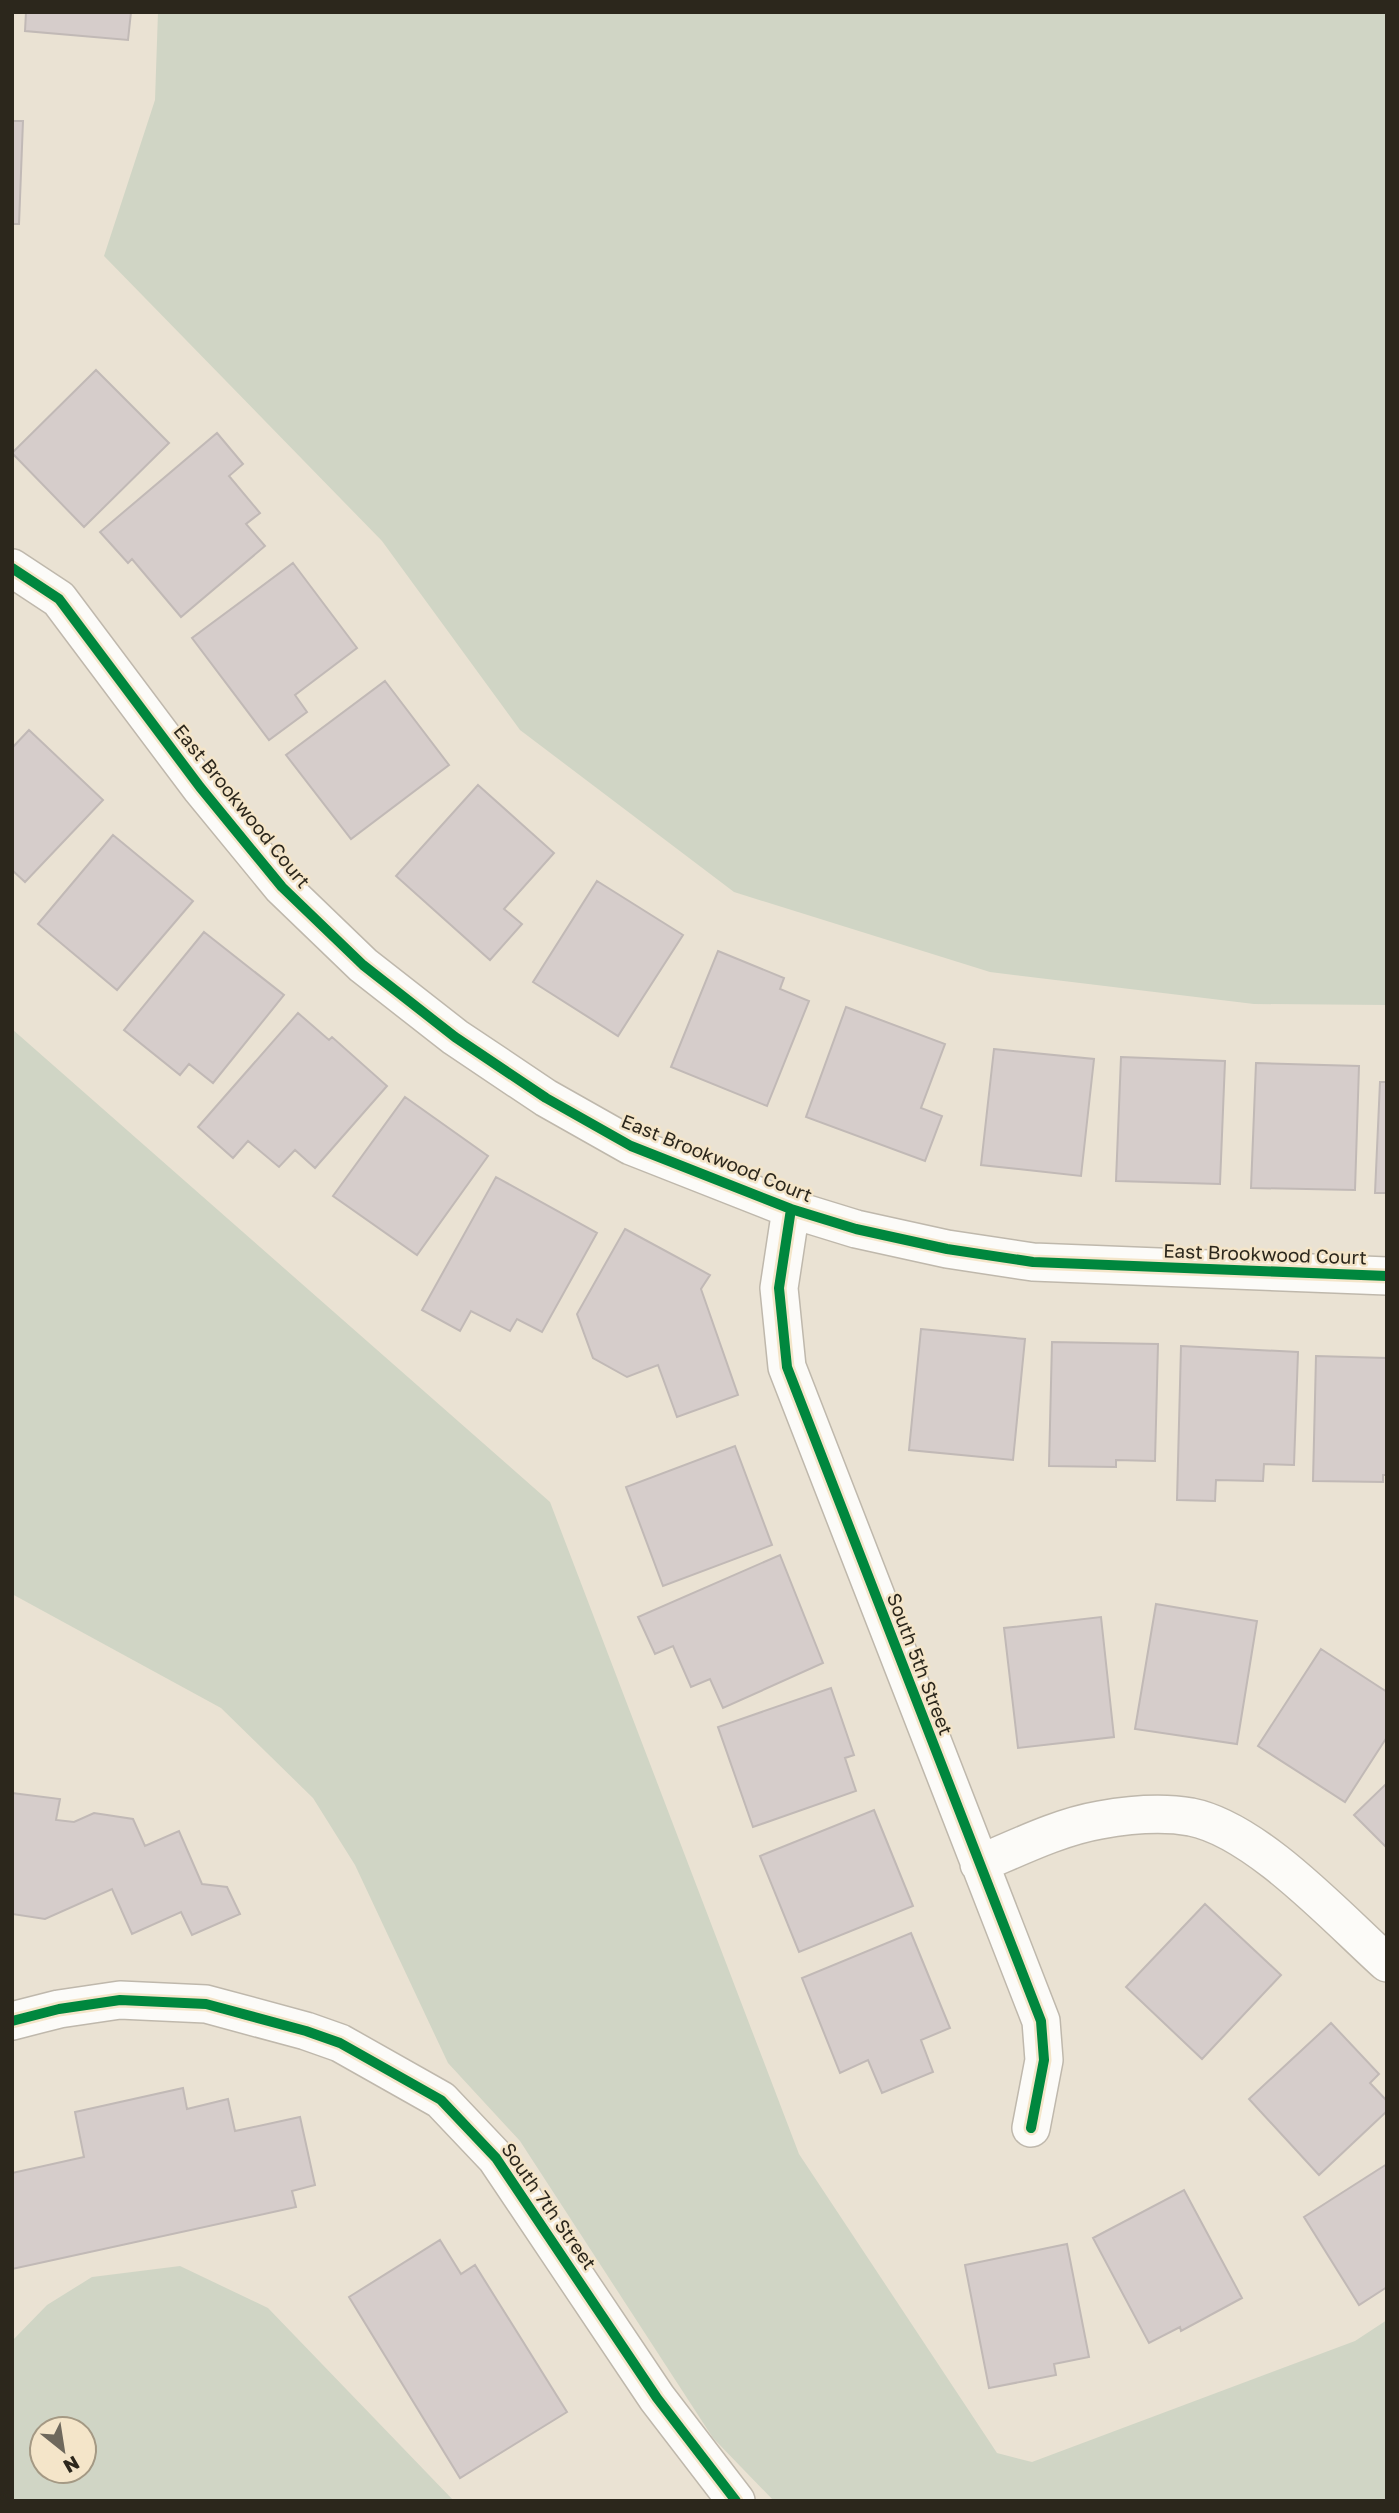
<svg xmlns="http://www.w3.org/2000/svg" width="1399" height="2513" font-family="'Golos Text',sans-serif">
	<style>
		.green { fill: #d0d5c5; fill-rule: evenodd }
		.building { fill: #d6cdcb; stroke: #c1b9b6; stroke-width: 2 }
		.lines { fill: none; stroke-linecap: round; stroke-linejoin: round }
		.street-casing { stroke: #bfb8ac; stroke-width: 40 }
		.street { stroke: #fcfbf8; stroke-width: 37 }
		.cycleway-casing { stroke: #f4e5c9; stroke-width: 15 }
		.cycleway { stroke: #00873e; stroke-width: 10 }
		.labels { text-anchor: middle; stroke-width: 5; stroke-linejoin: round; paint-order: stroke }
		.street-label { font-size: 19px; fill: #2c271c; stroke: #f4e5c9 }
	</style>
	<rect width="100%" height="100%" fill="#eae2d3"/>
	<!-- green -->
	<path class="green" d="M158 12H1387V1005L1254 1004 990 972 734 892 520 730 382 541 104 256 155 100Z
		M12 1029 550 1502 799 2154 997 2453 1032 2462 1355 2341 1387 2320V2501H774L713 2438 520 2141 448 2063 355 1865 313 1798 221 1708 12 1594Z
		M180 2266 268 2308 454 2501H12V2341L47 2305 92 2277ZM42 2429H84V2471H42Z"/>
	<!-- building -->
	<path class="building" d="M26 12H131L128 40 25 31Z
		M12 121H23L19 224H12Z
		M96 370 169 443 84 527 12 453Z
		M217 433 243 464 229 476 260 513 246 524 265 546 181 617 132 559 128 563 100 532Z
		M293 563 357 648 295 695 307 712 269 740 192 638Z
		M385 681 449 765 351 839 286 755Z
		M29 730 103 800 25 882 12 870V748Z
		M478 785 554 853 504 909 522 924 490 960 396 876Z
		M113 835 193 901 117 990 38 924Z
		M597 881 683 935 618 1036 533 982Z
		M204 932 284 995 213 1083 189 1064 180 1075 124 1030Z
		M718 951 784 978 780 989 809 1001 767 1106 671 1067Z
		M846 1007 945 1044 921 1108 942 1116 925 1161 806 1117Z
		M298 1013 329 1040 332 1037 387 1086 315 1168 295 1150 279 1167 248 1141 233 1158 198 1127Z
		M994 1049 1094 1059 1081 1176 981 1165Z
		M1121 1057 1225 1061 1220 1184 1116 1181Z
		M1256 1063 1359 1066 1355 1190 1251 1188Z
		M1380 1082H1387V1193H1375Z
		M405 1097 488 1156 417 1255 333 1196Z
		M496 1177 597 1233 542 1332 517 1319 510 1331 471 1311 460 1331 422 1310Z
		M625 1229 710 1275 701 1289 738 1395 677 1417 658 1365 627 1377 593 1358 577 1314Z
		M921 1329 1025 1339 1013 1460 909 1450Z
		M1052 1342 1158 1344 1155 1461 1116 1460V1467L1049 1466Z
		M1181 1346 1298 1352 1294 1465 1264 1464 1263 1481 1216 1480 1215 1501 1177 1500Z
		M1316 1356 1387 1358V1475H1383V1482L1313 1481Z
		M735 1446 772 1545 663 1586 626 1487Z
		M780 1555 823 1663 723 1708 710 1679 691 1687 673 1646 655 1654 638 1617Z
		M1156 1604 1257 1621 1237 1744 1135 1729Z
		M1101 1617 1114 1737 1018 1748 1004 1628Z
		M1321 1649 1387 1692V1737L1345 1802 1258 1746Z
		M831 1688 854 1755 845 1758 856 1791 753 1827 718 1727Z
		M1387 1783V1848L1354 1815Z
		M12 1793 60 1799 56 1820 74 1822 94 1813 133 1819 145 1846 179 1831 202 1884 227 1887 240 1914 192 1935 181 1912 132 1934 112 1889 45 1919 12 1914Z
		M874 1810 913 1906 799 1952 760 1856Z
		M1205 1904 1281 1975 1202 2059 1126 1987Z
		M911 1933 950 2028 921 2040 933 2072 882 2093 868 2060 840 2073 802 1978Z
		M1331 2023 1379 2074 1370 2083 1387 2101V2111L1319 2175 1249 2099Z
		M183 2088 187 2109 228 2099 235 2131 300 2117 315 2185 292 2191 296 2207 12 2269V2173L84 2157 75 2112Z
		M1387 2164V2287L1359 2305 1304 2217Z
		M1184 2190 1242 2298 1181 2331 1180 2327 1149 2343 1093 2238Z
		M440 2240 461 2274 475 2265 567 2412 460 2478 349 2297Z
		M1067 2244 1089 2357 1054 2364 1056 2375 989 2388 965 2265Z"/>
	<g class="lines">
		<defs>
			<path id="street" d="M12 568 59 599 200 787 282 887 363 965 455 1037 546 1098 631 1146 791 1209 856 1229 947 1249 1033 1262 1387 1276
				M791 1209 779 1288 787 1367 1041 2021 1044 2060 1031 2128
				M979 1864C1017 1848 1059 1827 1100 1820 1128 1815 1162 1812 1191 1817 1257 1830 1337 1918 1387 1963
				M12 2021 59 2009 120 2000 206 2004 306 2031 340 2043 441 2100 496 2158 657 2398 736 2501"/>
		</defs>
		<!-- street casing -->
		<use href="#street" class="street-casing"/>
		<!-- street -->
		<use href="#street" class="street"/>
		<defs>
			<path id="cycleway" d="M12 568 59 599 200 787 282 887 363 965 455 1037 546 1098 631 1146 791 1209 856 1229 947 1249 1033 1262 1387 1276
				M791 1209 779 1288 787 1367 1041 2021 1044 2060 1031 2128
				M12 2021 59 2009 120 2000 206 2004 306 2031 340 2043 441 2100 496 2158 657 2398 736 2501"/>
		</defs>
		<!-- cycleway casing -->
		<use href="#cycleway" class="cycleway-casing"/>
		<!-- cycleway -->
		<use href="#cycleway" class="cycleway"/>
	</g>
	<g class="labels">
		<!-- street labels -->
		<g class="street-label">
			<text transform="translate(242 806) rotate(51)" y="7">East Brookwood Court</text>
			<text transform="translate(717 1158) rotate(22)" y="7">East Brookwood Court</text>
			<text transform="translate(1265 1254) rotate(2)" y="7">East Brookwood Court</text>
			<text transform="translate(920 1664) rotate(69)" y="7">South 5th Street</text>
			<text transform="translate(549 2206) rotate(55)" y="7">South 7th Street</text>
		</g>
	</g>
	<!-- border -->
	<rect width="1399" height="2513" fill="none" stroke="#2c271c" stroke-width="28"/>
	<!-- north arrow -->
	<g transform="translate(63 2450) rotate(150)"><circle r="33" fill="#f4e5c9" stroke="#a49984" stroke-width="2"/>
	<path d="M0-5L12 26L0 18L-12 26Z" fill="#6e685c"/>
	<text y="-10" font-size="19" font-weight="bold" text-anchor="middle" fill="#2c271c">N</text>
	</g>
</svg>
